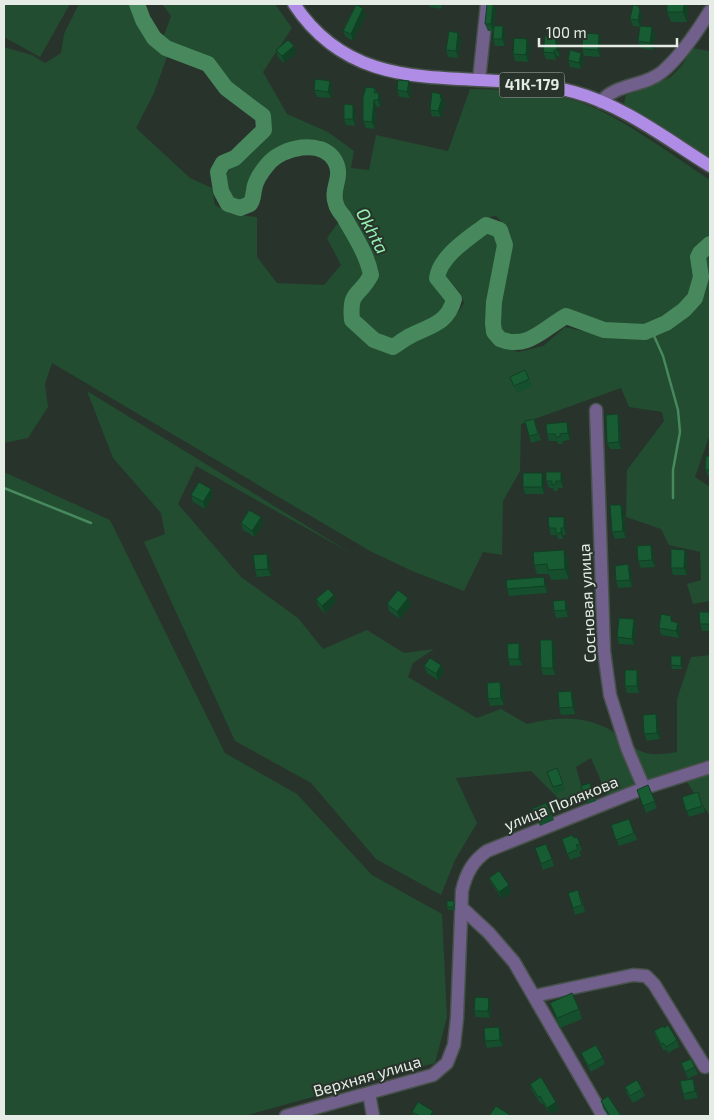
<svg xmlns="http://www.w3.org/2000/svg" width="714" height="1120" font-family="'Exo 2',sans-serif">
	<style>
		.green { fill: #224d31 }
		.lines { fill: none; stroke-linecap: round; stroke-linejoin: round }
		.stream { stroke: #47885d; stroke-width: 2.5 }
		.river { stroke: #47885d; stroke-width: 16 }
		.minor-casing { stroke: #465149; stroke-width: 15 }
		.major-casing { stroke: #465149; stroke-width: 15 }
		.minor { stroke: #70608b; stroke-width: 12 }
		.major { stroke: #af8de6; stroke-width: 12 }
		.wall { fill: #154f2d }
		.shaded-wall { fill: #114024 }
		.building { fill: #185c34; stroke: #114024 }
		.labels { text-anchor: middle; stroke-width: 4; stroke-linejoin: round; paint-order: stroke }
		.shield { fill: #28332b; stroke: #acb4ae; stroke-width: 1 }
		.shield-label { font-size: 15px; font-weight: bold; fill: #e5ece6 }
		.street-label { font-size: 16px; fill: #e5ece6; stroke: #28332b }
		.water-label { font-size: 18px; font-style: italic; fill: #95f1b2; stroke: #28332b }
	</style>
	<rect width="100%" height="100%" fill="#28332b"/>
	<!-- green -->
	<path class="green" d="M4 4H70L40 57 4 37Z
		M79 4H132L149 40 168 54 154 93 136 128 190 178 212 188 215 205 231 214 257 217V257L277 283 324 285 341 265 327 238 340 220 367 271 345 300 347 321 373 344 394 352C421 336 448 332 464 303L460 292 445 277C446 262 476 241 487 231L491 232 498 240 500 250 486 326 495 343 518 352 543 346 565 327C606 336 661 349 691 310 698 302 705 291 706 279 707 272 706 264 706 256L710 252V434L695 477 710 487V601L693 604 687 584 701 580 700 552 669 545 661 529 626 517 627 470 664 421 662 412 629 407 621 388 521 424 520 471 503 501 502 555 483 552 464 591 412 571 370 551 52 363 45 384 48 407 28 438 4 443V47L32 55 45 63 61 53 64 34Z
		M162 4H275L292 28 263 72 287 114 328 132 354 151 351 168 369 170 376 135 448 151 470 89C509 90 553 90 590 106 629 123 674 156 710 180V238L696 248V272L691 294 679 309 665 320 641 326 627 323 615 326 566 310C537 322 536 344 500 333 487 312 514 265 511 242 510 232 503 223 496 216 481 216 433 258 431 273 430 282 441 292 447 298 445 315 432 322 416 327 410 330 407 334 401 338 389 345 375 337 367 328 334 294 382 298 377 273 373 248 352 227 341 206 334 194 344 188 344 177 344 171 339 155 335 151 332 147 324 143 320 140 284 147 263 145 250 184 248 191 248 197 245 203L232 202C204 153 278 159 268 120 265 107 242 97 232 88 223 81 220 68 211 60 197 49 177 49 163 38L171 16Z
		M692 48 710 51V158L624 104 626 95 671 77 683 64Z
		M87 391 354 555 196 466 178 504 241 577 298 618 323 649 367 630 404 653 434 649 413 663 408 677 477 718 501 709 527 724C556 717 580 715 607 728 613 731 618 737 623 740 644 756 652 756 677 752V699L691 657 710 655V816L682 775 646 781 607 795 591 758 576 767 583 792 562 802 531 771 456 778 477 823 455 860 441 895 376 859 311 783 235 741 144 542 165 534 161 513 113 458Z
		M4 472 110 520 225 753 297 794 372 875 442 914 447 1017 435 1063 244 1116H4Z"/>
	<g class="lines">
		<!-- stream -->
		<path class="stream" d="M651 329 663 356 678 410 680 432 673 470V498
			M4 488 91 523"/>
		<!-- river -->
		<path class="river" d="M137 4 143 20 154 38 166 48 208 64 226 88 263 116 264 130 235 158 223 163 218 172 221 191 228 204 240 208 250 204C253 200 253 196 254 190 255 181 262 171 268 164 282 147 322 138 335 161 344 178 330 188 336 204 337 209 341 213 344 217 354 235 367 254 371 275 360 297 349 289 352 320L374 340 393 347C398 344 404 339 410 336 429 326 448 324 454 299L437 278C440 256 469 238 486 225L500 230 505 245 494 302 493 323 494 332 500 339C528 350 543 329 566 316L604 330 645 332 666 323 684 310 695 298 701 277 698 257 700 253 710 244"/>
		<defs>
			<path id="minor" d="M479 80 487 4
				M601 102C616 83 644 87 662 72 681 56 697 32 710 11
				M596 410 604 651 610 695 627 748 644 788
				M461 907 489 933 514 962 603 1116
				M534 996 633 975 646 976 654 984 705 1067
				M369 1093 373 1116
				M286 1116 433 1075 447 1063 454 1045 457 1018 462 891C466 873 473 861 487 851L644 788 710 767"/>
			<path id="major" d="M294 4C362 107 472 64 574 92 623 105 668 140 710 166"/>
		</defs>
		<!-- minor casing -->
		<use href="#minor" class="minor-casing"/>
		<!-- major casing -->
		<use href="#major" class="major-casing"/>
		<!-- minor -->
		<use href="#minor" class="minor"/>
		<!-- major -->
		<use href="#major" class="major"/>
	</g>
	<!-- wall -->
	<path class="wall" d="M429 4H442L441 9 430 7Z
		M688 4 687 22H671L667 12Z
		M496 9 494 26 505 33V46H495L493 39V31H488L485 24Z
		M366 15 353 41 346 37 343 31Z
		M642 16 640 26 655 34 653 50 640 48 638 41 640 27 633 26 630 19Z
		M461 39 458 58 448 57 446 50Z
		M527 39 530 46 528 62 515 61 513 54Z
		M601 40 600 57 584 56 582 49Z
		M558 43 560 57 557 56 556 60 546 59 543 52Z
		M294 46 296 53 284 63 278 57 276 50Z
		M568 60H584L581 69 570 67Z
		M409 81 411 88 410 98 399 97 397 90Z
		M332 87 331 98 317 97 314 90Z
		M375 88 377 93 381 100 380 107 376 106 375 129 366 128 363 121Z
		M441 94 445 105 441 117 432 116 430 110Z
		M356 111 355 126 346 125 344 119Z
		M510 377 529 379 532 386 517 393Z
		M618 414 620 421 621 449H610L607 443Z
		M534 419 541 440 531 443 529 436Z
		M570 429V440L563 441V444H558L557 441H549L547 434Z
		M710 456V477L708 476 705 470Z
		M563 479V488H558V491H554L553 488H549L546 481Z
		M544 480V494H525L523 487Z
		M211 489 213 496 205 509 193 502 191 495Z
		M621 505 624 511 626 538 615 539 612 532Z
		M564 517 566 524V535H563V539H558L557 535H551L549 528Z
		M241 523 263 524 255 537 243 530Z
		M651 545 653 551 655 567 641 568 638 561Z
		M564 550 568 560 569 579 551 580 549 574H537L534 565Z
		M685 550 687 556V575H673L671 568Z
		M270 560 271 576 257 577 255 570Z
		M628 564 631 571 632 587 618 588 616 581Z
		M546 583 547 593 509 596 507 589Z
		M408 598 411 605 400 619 389 611 387 604Z
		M316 599 336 602 325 613 318 606Z
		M565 600 568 607V617L556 618 554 611Z
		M710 614V631H702L700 624Z
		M634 619 636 626 634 645 619 644 617 637Z
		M674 622 678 623 680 629 679 638 661 635 659 628Z
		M552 640 555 646V675H543L541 668Z
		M519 643 521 650 522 665 510 666 508 659Z
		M681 656 682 660V669H672L671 665Z
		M441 665 444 672 438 680 427 673 424 666Z
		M639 677V693H627L625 686Z
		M503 689 504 705 490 706 488 699Z
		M571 691 574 698 575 714 561 715 559 708Z
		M656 714 658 721 660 739 647 741 644 734Z
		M557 768 565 790 555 794 547 772Z
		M590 783 596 801 587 804 581 786Z
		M648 785 657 808 646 813 637 790Z
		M698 792 705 812 689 817 682 797Z
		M532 809 551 813 554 820 540 826Z
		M629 819 637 840 619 846 611 825Z
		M577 837 582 850 579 852 581 856 570 860 562 839 574 838Z
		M535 848 552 859 554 866 543 870Z
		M489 878 511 892 502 899 492 884Z
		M581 897 585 912 575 915 573 908Z
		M455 904V910H448L447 907Z
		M489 998 491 1005 490 1018 476 1017 474 1011Z
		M550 1003 579 1009 582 1019 560 1028Z
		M499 1027 502 1034 503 1046 487 1048 485 1041Z
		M664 1028 677 1040 679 1047 668 1053 666 1049 664 1051 656 1038 654 1031Z
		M581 1053 603 1058 605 1064 591 1072 584 1060Z
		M681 1063 695 1067 698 1074 688 1079Z
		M693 1079 695 1085 698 1098 685 1100 683 1094Z
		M530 1084 559 1109 550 1114 542 1103 541 1104 532 1091Z
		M625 1087 642 1089 645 1096 633 1103 627 1094Z
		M608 1096 621 1116H608L603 1108 601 1101Z
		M412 1112 435 1116H414Z"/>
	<!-- shaded-wall -->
	<path class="shaded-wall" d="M493 4H494L496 9 493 31 491 24Z
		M684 4H688L687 22 683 12Z
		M363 8 366 15 353 41 351 34Z
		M640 9 642 16 640 27 638 20Z
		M503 26 505 33V46L502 39Z
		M652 27 655 34 653 50 650 43Z
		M458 33 461 39 458 58 456 51Z
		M599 34 601 40 600 57 598 50Z
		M555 36 558 43 560 57 557 50Z
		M527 39 530 46 528 62 526 55Z
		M294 46 296 53 284 63 282 56Z
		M554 50 557 56 556 60 554 53Z
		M581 53 584 60 581 69 579 63Z
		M330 81 332 87 331 98 328 92Z
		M409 81 411 88 410 98 407 92Z
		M379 93 381 100 380 107 378 100Z
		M441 94 445 105 441 117 438 111Z
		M374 100 376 106 375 129 372 122Z
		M353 105 356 111 355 126 353 119Z
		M618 414 620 421 621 449 619 442Z
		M567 422 570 429V440L568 433Z
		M561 472 563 479V488L561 481Z
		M542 473 544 480V494L542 487Z
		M211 489 213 496 205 509 203 502Z
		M621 505 624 511 626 538 623 531Z
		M261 517 263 524 255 537 252 531Z
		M564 517 566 524V535L564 528Z
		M561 528 563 535V539L561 533Z
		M651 545 653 551 655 567 652 560Z
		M564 550 568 560 569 579 565 569Z
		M685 550 687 556V575L684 568Z
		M267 554 270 560 271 576 268 569Z
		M628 564 631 571 632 587 630 580Z
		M544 577 546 583 547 593 545 586Z
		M334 595 336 602 325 613 322 606Z
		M408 598 411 605 400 619 397 612Z
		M565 600 568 607V617L566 610Z
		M634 619 636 626 634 645 632 639Z
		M678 623 680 629 679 638 676 631Z
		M552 640 555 646V675L553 668Z
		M519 643 521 650 522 665 519 659Z
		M681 656 682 660V669L681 666Z
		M441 665 444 672 438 680 436 674Z
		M637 670 639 677V693L637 686Z
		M500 682 503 689 504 705 501 698Z
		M571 691 574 698 575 714 573 707Z
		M656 714 658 721 660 739 657 733Z
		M509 885 511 892 502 899 499 892Z
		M489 998 491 1005 490 1018 488 1011Z
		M499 1027 502 1034 503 1046 500 1040Z
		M693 1079 695 1085 698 1098 695 1091Z
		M556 1102 559 1109 550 1114 547 1108Z
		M433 1111 435 1116H430Z"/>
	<!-- building -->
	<path class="building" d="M487 4H493L491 24H485Z
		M667 4H684L683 12H667Z
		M356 5 363 8 351 34 343 31Z
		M633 5 638 6 640 9 638 20 630 19Z
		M494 26H503L502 39H493Z
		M640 26 652 27 650 43 638 41Z
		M449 31 458 33 456 51 446 50Z
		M583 33 599 34 598 50 582 49Z
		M545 36H555L557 50H554V53L543 52Z
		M514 38 527 39 526 55 513 54Z
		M288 40 294 46 282 56 276 50Z
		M570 50 581 53 579 63 568 60Z
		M315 79 330 81 328 92 314 90Z
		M398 80 409 81 407 92 397 90Z
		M366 87 375 88 374 93H379L378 100H374L372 122 363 121V97Z
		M432 92 441 94 440 98H442L438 111 430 110Z
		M344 104 353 105V119H344Z
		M525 370 529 379 514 386 510 377Z
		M618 414 619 442 607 443 606 415Z
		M534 419 538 434 529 436 525 421Z
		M567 422 568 433 560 434V437H556L555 434H547L546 424Z
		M706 456H710V470H705Z
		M546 472H561V481H556V484L552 485V481H546Z
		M523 473H542V487H523Z
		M199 482 211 489 203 502 191 495Z
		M610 505H621L623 531 612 532Z
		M249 510 261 517 252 531 241 523Z
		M548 517H564V528H561V533H556V528H549Z
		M651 545 652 560 638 561 637 546Z
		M671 549 685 550 684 568H671Z
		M564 550 565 569 548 570 547 564 534 565 533 552Z
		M267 554 268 569 255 570 253 555Z
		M628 564 630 580 616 581 615 566Z
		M544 577 545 586 507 589 506 580Z
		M328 589 334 595 322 606 316 599Z
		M398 590 408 598 397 612 387 604Z
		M565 600 566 610 554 611 553 601Z
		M699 612H709L710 624H700Z
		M661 614 671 616V621L678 623 676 631 659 628Z
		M619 618 634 619 632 639 617 637Z
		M540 640H552L553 668H541Z
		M519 643V659H508L507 644Z
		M671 656H681V666L671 665Z
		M430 658 441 665 436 674 424 666Z
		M625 670H637V686H625Z
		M500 682 501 698 488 699 487 683Z
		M571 691 573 707 559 708 558 692Z
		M656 714 657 733 644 734 643 715Z
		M557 768 563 784 553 787 547 772Z
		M590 783 593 794 585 797 581 786Z
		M648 785 655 801 643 806 637 790Z
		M698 792 702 806 686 811 682 797Z
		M546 803 551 813 537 820 532 809Z
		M629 819 634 833 616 840 611 825Z
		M572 835 574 838 577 837 580 844 576 845 578 849 567 854 562 839Z
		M546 844 552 859 541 864 535 848Z
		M499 871 509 885 499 892 489 878Z
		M578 890 582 905 573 908 568 893Z
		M447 901H454V907H447Z
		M572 993 579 1009 557 1018 550 1003Z
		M475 997 489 998 488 1011H474Z
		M668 1025 677 1040 666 1047 663 1043 661 1044 654 1031 663 1026 664 1028Z
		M499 1027 500 1040 485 1041 484 1028Z
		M596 1045 603 1058 588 1066 581 1053Z
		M691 1059 695 1067 685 1072 681 1063Z
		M541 1077 556 1102 547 1108 540 1096 538 1097 530 1084Z
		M693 1079 695 1091 683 1094 680 1081Z
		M637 1080 642 1089 630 1096 625 1087Z
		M608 1096 621 1116H610L601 1101Z
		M418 1102 433 1111 430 1116H420L412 1112Z
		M496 1106 510 1115 509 1116H489Z"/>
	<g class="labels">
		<!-- shield labels -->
		<rect class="shield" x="499.5" y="72.5" width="65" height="25" rx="4"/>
		<g class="shield-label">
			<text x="532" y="90">41К-179</text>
		</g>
		<!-- street labels -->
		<g class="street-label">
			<text transform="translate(587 603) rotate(-93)" y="6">Сосновая улица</text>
			<text transform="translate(561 803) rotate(-22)" y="6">улица Полякова</text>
			<text transform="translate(367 1076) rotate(-16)" y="6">Верхняя улица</text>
		</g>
		<!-- water labels -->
		<g class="water-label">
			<text transform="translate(372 231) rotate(62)" y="6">Okhta</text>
		</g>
	</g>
	<!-- border -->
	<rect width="714" height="1120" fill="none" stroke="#e5ece6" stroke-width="10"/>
	<!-- scale -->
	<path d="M539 38v8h138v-8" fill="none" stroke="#e5ece6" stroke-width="2.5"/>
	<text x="546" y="38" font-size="15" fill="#e5ece6" stroke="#28332b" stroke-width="4" paint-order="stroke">100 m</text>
</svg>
